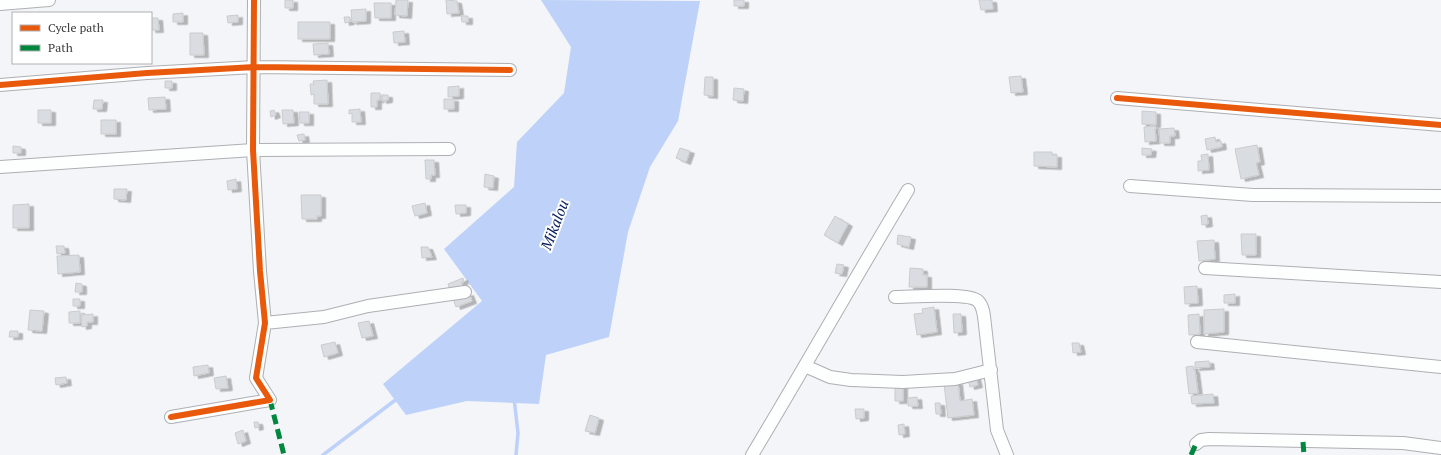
<svg xmlns="http://www.w3.org/2000/svg" width="1441" height="455" font-family="'PT Serif',serif">
	<style>
		.water { fill: #bdd1f9 }
		.lines { fill: none; stroke-linecap: round; stroke-linejoin: round }
		.stream { stroke: #bdd1f9; stroke-width: 3.5 }
		.building { fill: #d9dde2; stroke: #cacbcd; filter: url(#shadow) }
		.minor-casing { stroke: #aeafb2; stroke-width: 14 }
		.minor { stroke: #fdfefe; stroke-width: 12 }
		.quiet { stroke: #00873e; stroke-width: 5; stroke-dasharray: 10 5; stroke-linecap: butt }
		.cycleway-casing { stroke: #fff; stroke-width: 8 }
		.cycleway { stroke: #e8590c; stroke-width: 6 }
		.labels { text-anchor: middle; stroke-width: 4; stroke-linejoin: round; paint-order: stroke }
		.water-label { font-size: 15px; font-style: italic; fill: #0c2261; stroke: #fff }
	</style>
	<defs>
		<filter id="shadow"><feDropShadow dx="4.5" dy="2.5" stdDeviation="0" flood-color="#0004"/></filter>
	</defs>
	<rect width="100%" height="100%" fill="#f4f5f8"/>
	<!-- water -->
	<path class="water" d="M541 0 700 1 678 121 650 167 628 232 609 337 546 355 539 404 467 401 406 415 383 384 482 301 444 249 514 187 517 142 564 93 571 47Z"/>
	<g class="lines">
		<!-- stream -->
		<path class="stream" d="M514 398 518 433 516 455
			M323 455 398 398"/>
	</g>
	<!-- building -->
	<path class="building" d="M285 0H293V8H285Z
		M396 0H408L407 16 395 15Z
		M446 0 457 1 459 13 447 14Z
		M734 0H744V6H734Z
		M979 0H992L993 9 981 10Z
		M374 3H391V18H375Z
		M366 9V21L352 22 351 10Z
		M183 13V22H173V14Z
		M238 15V22L228 23 227 16Z
		M461 16H468V22H462Z
		M344 17H350V22L345 23Z
		M151 18H158L159 30H151Z
		M298 22H330V39H298Z
		M404 31 405 42 394 43 393 32Z
		M190 33H203L204 55H190Z
		M328 43 329 54 314 55 313 44Z
		M1021 76 1023 92 1011 93 1009 77Z
		M705 77H713V96L704 95Z
		M327 80 328 104H314V94L311 95 310 84H314L313 81Z
		M165 81H172V88H165Z
		M459 86V96L448 97V87Z
		M734 88 744 89 743 101 733 100Z
		M371 93H380V100H377V107H371Z
		M382 95H388V100L382 101Z
		M165 97 166 109 149 110 148 98Z
		M444 99H454V109H444Z
		M94 100H103L102 109H93Z
		M360 109 361 122H352V113L349 114V110Z
		M38 110H51V123H38Z
		M274 110 276 115 271 117 270 111Z
		M282 110H293L294 123 283 124Z
		M1142 111 1156 112V125L1142 124Z
		M299 112H309V123H300Z
		M101 120H116V134H101Z
		M1155 126 1156 141 1145 142 1144 127Z
		M1174 128 1175 136H1170V143H1160L1159 129Z
		M304 134 305 140 299 141 297 135Z
		M1215 137 1216 142 1221 141 1222 147 1207 150 1205 139Z
		M1257 145 1260 162 1256 163 1259 175 1241 179 1235 149Z
		M13 146 21 147V153H13Z
		M680 148 690 151 686 162 676 158Z
		M1142 148 1152 149 1151 155H1142Z
		M1034 152H1052V155H1057V167L1034 166Z
		M1208 154 1209 170 1198 171V161H1202L1201 155Z
		M425 160H434L435 175H431V179H426Z
		M485 174 494 176 493 188 484 187Z
		M236 179 237 189 228 190 227 181Z
		M114 189H127L126 200 114 199Z
		M301 195H321V216H317V219H302Z
		M425 203 427 213 415 216 412 206Z
		M29 204V228H13V205Z
		M455 205H466V213L456 214Z
		M1207 215 1208 224 1202 225 1201 216Z
		M835 216 848 224 838 243 824 235Z
		M1241 234H1256V255H1242Z
		M898 235 911 237 909 247 897 244Z
		M1214 240 1215 259 1199 261 1197 241Z
		M56 246H64L65 253 57 254Z
		M421 247H428L432 257 422 258Z
		M79 255 80 272 58 274 57 256Z
		M837 264 844 265 842 274 835 273Z
		M910 268 923 269V275H927V287H909Z
		M463 278 464 282H461L463 287 450 291 448 284Z
		M76 283 82 284V292H75Z
		M1197 286 1198 303 1185 304 1184 287Z
		M469 293 472 301 456 307 453 298Z
		M1235 294V303H1224V295Z
		M73 299H80V306H73Z
		M934 307 937 332 917 335 914 314 923 313 922 309Z
		M1224 309V332L1204 334V310Z
		M30 310 44 311 42 331 28 330Z
		M80 311V323H69V312Z
		M93 314V322H87V326L82 327 81 315Z
		M953 314H961L962 332 954 333Z
		M1199 314 1200 334 1189 335 1188 315Z
		M369 321 373 336 362 338 358 323Z
		M10 331H18V337H9Z
		M335 342 338 353 324 357 321 345Z
		M1072 343H1079L1081 352 1073 353Z
		M1209 361 1210 367 1195 368V362Z
		M208 365 209 373 194 376 193 367Z
		M1193 366 1194 370H1195L1198 393 1189 394 1186 367Z
		M226 376 228 388 216 389 214 378Z
		M66 377 67 383 56 385 55 378Z
		M976 377 978 385 970 387 968 379Z
		M958 382 960 401 972 399 974 415 948 418 944 384Z
		M895 385H903V401H895Z
		M1213 394 1214 403 1192 404 1191 396Z
		M917 397 918 406H908V398Z
		M935 403H940L941 414H936Z
		M855 409H864V418L856 419Z
		M590 415 599 418 595 433 585 431Z
		M254 422H258L259 427 255 428Z
		M904 424 905 434 899 435 898 425Z
		M243 430 246 441 238 444 235 433Z"/>
	<g class="lines">
		<defs>
			<path id="minor" d="M0 4 49 0
				M0 85 147 73 255 67 510 70
				M1117 98 1441 125
				M0 167 253 150 449 149
				M1130 186 1253 195 1441 196
				M1205 268 1441 282
				M895 297C911 297 968 292 978 301 984 307 984 317 985 325L997 430 1007 455
				M265 323 324 317 368 306 465 292
				M1197 342 1441 367
				M805 366 830 377 851 380 903 382 955 379 991 370
				M171 417 270 400 256 378 265 323 260 271 253 150 254 0
				M1196 444 1201 440 1209 439 1403 443 1441 448
				M752 455C805 367 855 278 908 190"/>
		</defs>
		<!-- minor casing -->
		<use href="#minor" class="minor-casing"/>
		<!-- minor -->
		<use href="#minor" class="minor"/>
		<!-- quiet -->
		<path class="quiet" d="M270 400 284 455
			M1303 442 1304 455
			M1191 455 1196 444"/>
		<defs>
			<path id="cycleway" d="M0 85 147 73 255 67 510 70
				M1117 98 1441 125
				M171 417 270 400 256 378 265 323 260 271 253 150 254 0"/>
		</defs>
		<!-- cycleway casing -->
		<use href="#cycleway" class="cycleway-casing"/>
		<!-- cycleway -->
		<use href="#cycleway" class="cycleway"/>
	</g>
	<g class="labels">
		<!-- water labels -->
		<g class="water-label">
			<text transform="translate(555 225) rotate(-69)" y="5">Mikalou</text>
		</g>
	</g>
	<!-- legend -->
	<rect x="12" y="12" width="140" height="52" fill="#ffffff" stroke="#b0b0b1"/>
	<rect x="20" y="25" width="20" height="6" fill="#e8590c" stroke="#b0b0b1"/>
	<text x="48" y="32" font-size="12" fill="#393a3c">Cycle path</text>
	<rect x="20" y="45" width="20" height="6" fill="#00873e" stroke="#b0b0b1"/>
	<text x="48" y="52" font-size="12" fill="#393a3c">Path</text>
</svg>
